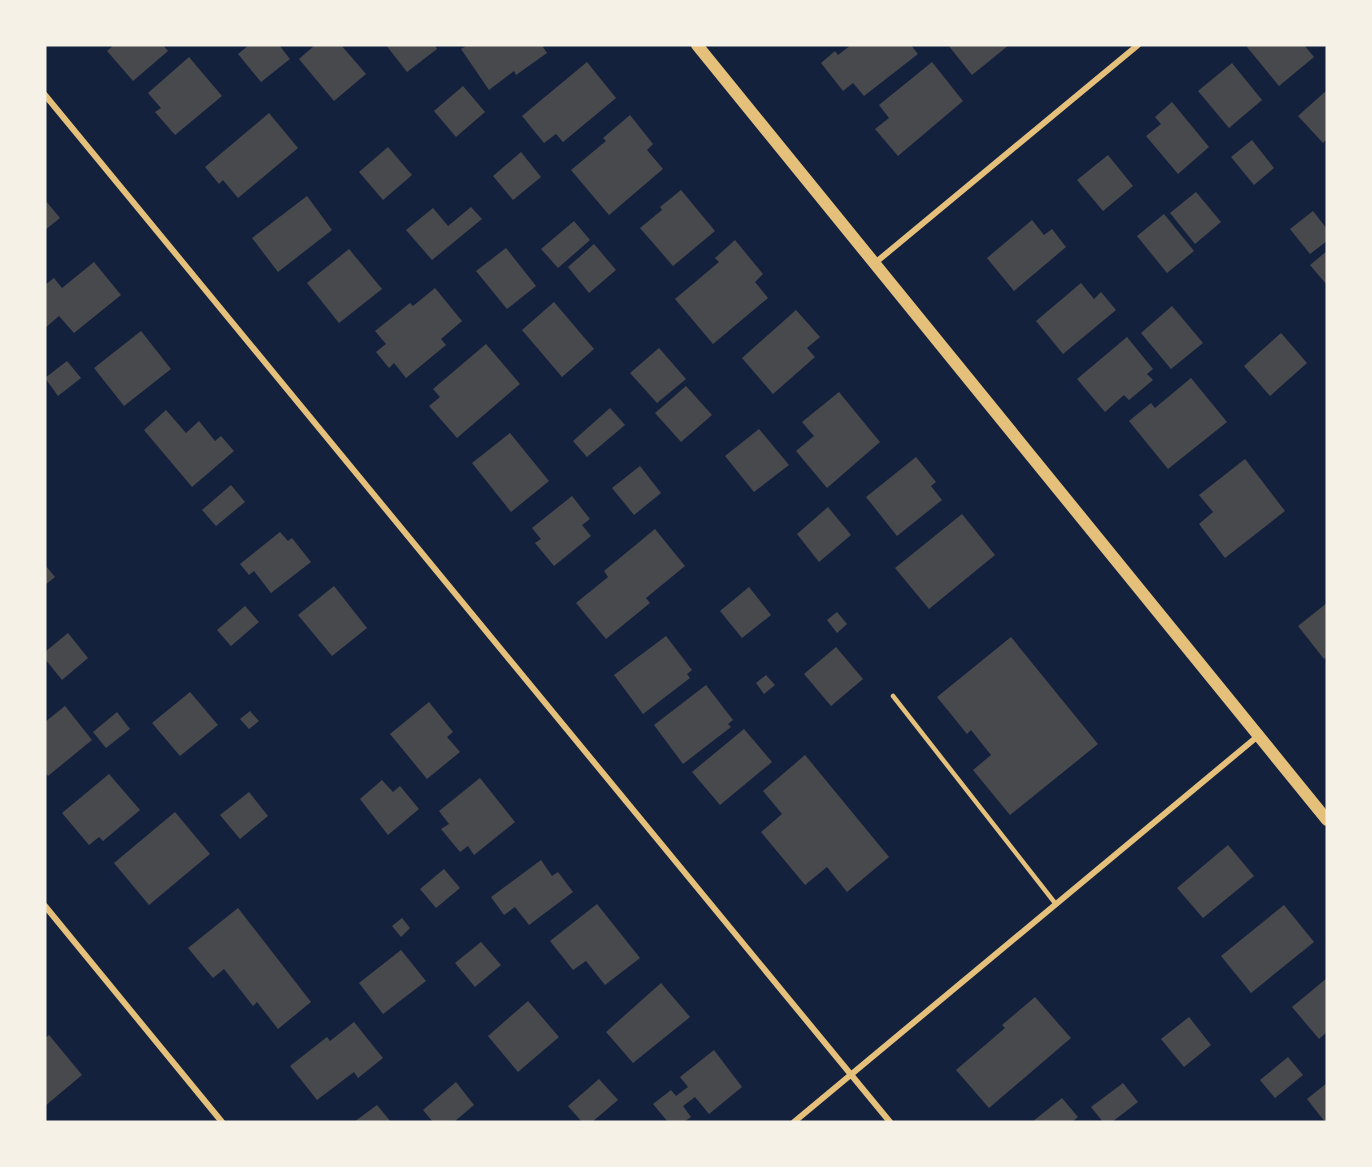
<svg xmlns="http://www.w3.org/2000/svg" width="1372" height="1167" font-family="Inter,sans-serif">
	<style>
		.building { fill: #48494c }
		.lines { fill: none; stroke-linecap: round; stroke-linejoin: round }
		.service { stroke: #e5c07b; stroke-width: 4.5 }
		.minor { stroke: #e5c07b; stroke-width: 6 }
		.secondary { stroke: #e5c07b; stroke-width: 12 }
	</style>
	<rect width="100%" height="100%" fill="#14213d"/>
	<!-- building -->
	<path class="building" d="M114 45H163L168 51 133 81 107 51Z
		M249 45H279L290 59 261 82 238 54Z
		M315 45H341L366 74 334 101 299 59Z
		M386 45H435L437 49 407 72Z
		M468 45H546L543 47 547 53 516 75 514 71 489 90 461 49Z
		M851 45H911L918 54 864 96 853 83 843 91 821 63 835 51 838 55Z
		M948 45H1009L972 75Z
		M1250 45H1304L1314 57 1279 86 1247 47Z
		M189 57 222 96 175 135 155 112 161 108 148 93Z
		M587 62 616 98 563 142 556 134 544 143 522 116Z
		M932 62 963 101 898 156 875 129 889 118 879 105Z
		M1232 63 1262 100 1229 128 1198 91Z
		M463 86 485 112 456 137 434 111Z
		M1327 90V139L1323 143 1298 116Z
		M1172 102 1209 147 1178 174 1146 136 1161 124 1155 117Z
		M269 113 298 148 238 198 223 180 219 184 205 167Z
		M630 115 653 144 647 150 663 169 609 215 571 170 606 141 603 138Z
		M1252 140 1274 168 1254 185 1231 157Z
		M388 147 412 175 383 200 359 172Z
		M521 152 541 177 513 200 493 176Z
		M1108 155 1133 186 1103 211 1077 180Z
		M681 190 715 231 673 266 640 228 662 210 660 207Z
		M1196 192 1221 222 1195 244 1170 213Z
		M307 196 332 230 278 272 252 238Z
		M45 200 60 218 45 230Z
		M471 207 482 219 432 260 406 230 433 208 448 226Z
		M1313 211 1327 229V241L1310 254 1290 229Z
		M1164 214 1194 251 1167 273 1137 236Z
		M1032 220 1044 235 1052 229 1066 247 1014 291 987 258Z
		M574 221 590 240 558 268 541 249Z
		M735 240 763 274 755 282 768 298 713 344 675 299 719 262 715 258Z
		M594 244 616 270 589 293 568 267Z
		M506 248 536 286 507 309 476 271Z
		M349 249 382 289 339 323 307 283Z
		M1327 251V285L1310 265Z
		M94 262 121 295 74 333 59 316 45 328V285L54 278 62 288Z
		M1081 283 1094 299 1101 292 1116 310 1063 354 1036 321Z
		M435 288 462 321 441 339 446 345 406 378 394 363 389 368 376 352 386 344 375 331 410 303 413 306Z
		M554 302 594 349 562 377 522 330Z
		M1172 306 1203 343 1171 369 1141 333Z
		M796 310 820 337 807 348 815 357 773 394 742 358Z
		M141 331 171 369 124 406 94 368Z
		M1281 333 1307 363 1270 396 1244 366Z
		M1127 337 1153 369 1147 374 1153 380 1129 400 1124 395 1105 412 1077 379Z
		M486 344 520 384 457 438 429 406 440 397 433 389Z
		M659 348 686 379 657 403 630 373Z
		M67 361 81 378 58 396 45 378Z
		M1191 378 1227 422 1168 469 1129 421 1151 403 1155 408Z
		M686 386 712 415 681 442 655 413Z
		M839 392 880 442 827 488 796 451 814 436 802 422Z
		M610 408 625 425 587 457 573 441Z
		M166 410 186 433 199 421 215 441 221 436 234 451 192 487 144 430Z
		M759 429 789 465 754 492 725 456Z
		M510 433 549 481 511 512 472 463Z
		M916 457 936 482 931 486 942 500 897 536 866 497Z
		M1245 459 1285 511 1225 558 1199 524 1213 512 1199 495Z
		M640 466 661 493 634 515 612 488Z
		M231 485 245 502 216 526 202 510Z
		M572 496 590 519 582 525 591 536 554 566 535 543 541 539 532 528Z
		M828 507 851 535 819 562 797 534Z
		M962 514 995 555 929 609 895 568Z
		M655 529 685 566 646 598 650 603 606 639 576 603 608 577 604 571Z
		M280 532 288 541 292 538 311 562 271 593 254 571 249 575 240 564Z
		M45 565 55 577 45 585Z
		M334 586 367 628 332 656 298 615Z
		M749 587 771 615 742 638 720 611Z
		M1327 603V657L1324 659 1298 626Z
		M245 606 259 622 231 646 217 630Z
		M837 612 847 624 837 633 827 620Z
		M68 633 88 658 62 680 45 659V652Z
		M666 636 692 670 687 674 690 678 643 714 614 675Z
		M1011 637 1098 744 1010 815 973 770 991 755 971 730 967 734 937 697Z
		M836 647 863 679 831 706 804 674Z
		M766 675 775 685 764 694 756 683Z
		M706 685 733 720 728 724 731 727 683 764 654 725Z
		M190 692 218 725 180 756 152 723Z
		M429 702 453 732 447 737 460 752 427 779 390 734Z
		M65 706 92 740 48 776 45 772V722Z
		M250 711 259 721 249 729 240 719Z
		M117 712 130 729 106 748 93 732Z
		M744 729 772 762 720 805 692 772Z
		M805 755 889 857 847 892 827 867 805 885 761 832 782 814 763 791Z
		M109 774 140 810 103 841 99 837 89 845 62 813Z
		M480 778 515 822 474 855 468 846 460 852 441 829 449 824 439 811Z
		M382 780 393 792 400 786 419 809 388 835 360 799Z
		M249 792 268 816 240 839 220 815Z
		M175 812 210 854 149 905 114 863Z
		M1228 845 1254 876 1203 918 1177 888Z
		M541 860 552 876 558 872 573 892 529 925 515 907 504 915 491 897Z
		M444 869 460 888 436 908 420 889Z
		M597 904 640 958 605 985 586 961 573 970 550 941Z
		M1284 905 1314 942 1251 993 1221 956Z
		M238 908 311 1002 278 1029 257 1002 253 1006 224 969 213 978 188 948Z
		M402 918 410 928 401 937 392 926Z
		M481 942 501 965 475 987 455 963Z
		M401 950 426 981 383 1014 359 983Z
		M1327 978V1032L1319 1039 1292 1007Z
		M661 983 690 1017 633 1063 606 1032Z
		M1035 997 1071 1038 989 1108 956 1070 1005 1028 1002 1025Z
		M528 1001 559 1037 518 1072 488 1036Z
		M1189 1017 1211 1045 1184 1067 1161 1039Z
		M354 1022 383 1058 358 1078 354 1072 317 1100 290 1066 327 1037 330 1041Z
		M49 1035 82 1075 45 1106V1038Z
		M714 1050 742 1087 709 1114 695 1097 683 1106 691 1117 684 1122H668L653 1104 671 1090 676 1096 688 1087 680 1077Z
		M1288 1057 1303 1075 1275 1098 1260 1080Z
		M599 1079 618 1100 592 1122H582L568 1106Z
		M456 1082 474 1105 454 1122H433L423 1110Z
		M1123 1083 1138 1102 1112 1122H1103L1091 1107Z
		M1327 1083V1122H1325L1307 1099Z
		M1062 1098 1078 1117 1072 1122H1032Z
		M377 1105 391 1122H354Z"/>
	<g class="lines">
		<!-- service -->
		<path class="service" d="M893 696 1055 903"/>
		<!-- minor -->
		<path class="minor" d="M45 95 890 1122
			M875 263 1138 45
			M45 906 222 1122
			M794 1122 1258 736"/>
		<!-- secondary -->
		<path class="secondary" d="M697 45 1327 820"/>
	</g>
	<!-- border -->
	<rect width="1372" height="1167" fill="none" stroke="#f6f1e7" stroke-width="93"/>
</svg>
